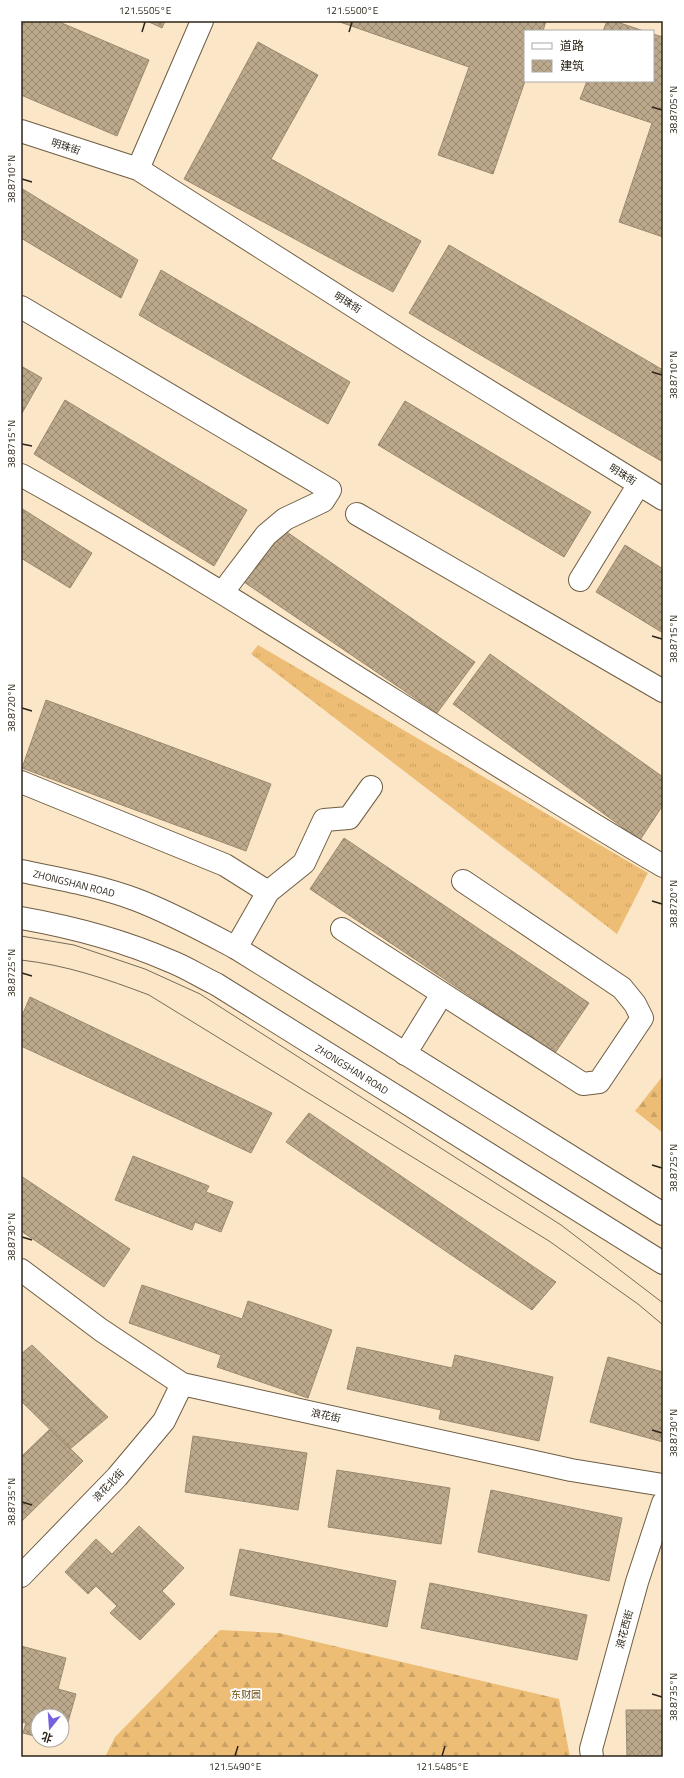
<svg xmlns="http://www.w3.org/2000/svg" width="684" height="1778" font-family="'Titillium Web','Noto Sans SC',sans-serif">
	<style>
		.grass { fill: url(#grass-tufts) }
		.forest { fill: url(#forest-firs) }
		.building { fill: url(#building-cross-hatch); stroke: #9c896e }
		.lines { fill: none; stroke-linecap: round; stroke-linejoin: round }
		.minor-casing { stroke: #6f5d43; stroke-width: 24 }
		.highway-casing { stroke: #6f5d43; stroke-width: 24 }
		.minor { stroke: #fff; stroke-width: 22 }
		.highway { stroke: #fff; stroke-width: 22 }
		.tram { stroke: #766b58; stroke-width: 1 }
		.ticks { fill: none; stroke: #2c2519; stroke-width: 1.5 }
		.labels { text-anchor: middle; stroke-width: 3.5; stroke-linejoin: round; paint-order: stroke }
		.street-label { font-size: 10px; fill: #2c2519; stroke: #fff }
		.park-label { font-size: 10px; fill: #704e11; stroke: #fff }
		.neatline { fill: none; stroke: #2c2519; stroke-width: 1.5 }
		.ticks-label { font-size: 10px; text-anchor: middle; fill: #2c2519 }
	</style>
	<defs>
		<pattern id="grass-tufts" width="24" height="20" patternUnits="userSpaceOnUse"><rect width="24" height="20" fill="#edbd75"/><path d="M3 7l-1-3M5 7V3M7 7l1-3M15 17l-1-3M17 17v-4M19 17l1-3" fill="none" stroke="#cba265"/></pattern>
		<pattern id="forest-firs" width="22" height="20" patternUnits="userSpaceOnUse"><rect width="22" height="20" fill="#edbd75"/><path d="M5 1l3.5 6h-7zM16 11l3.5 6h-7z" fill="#cba265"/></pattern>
		<pattern id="building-cross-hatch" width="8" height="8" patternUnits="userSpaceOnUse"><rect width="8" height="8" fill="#bca98c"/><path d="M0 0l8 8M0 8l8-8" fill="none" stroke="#998972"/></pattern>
	</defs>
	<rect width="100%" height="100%" fill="#fbe7c8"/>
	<!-- grass -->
	<path class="grass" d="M258 645 648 873 617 934 251 654Z"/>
	<!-- forest -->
	<path class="forest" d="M662 1077 663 1078V1133L635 1111Z
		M220 1630 279 1633 559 1699 570 1757H105L115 1737Z"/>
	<!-- building -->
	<path class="building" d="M21 21H57L149 60 117 136 21 95Z
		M147 21H165L162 28Z
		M337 21H546L543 31H525V81L493 174 438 155 469 67Z
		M607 21H614L644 31H603Z
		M653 34 663 37V237L619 222 652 123 580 99 587 81H653Z
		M258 42 318 75 271 159 421 241 393 292 184 179Z
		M21 188 138 260 121 298 21 238Z
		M449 245 663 370V462L409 313Z
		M161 270 350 382 328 424 139 315Z
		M21 366 42 378 21 415Z
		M65 400 247 510 214 566 34 454Z
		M405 401 591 512 564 557 378 445Z
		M21 508 92 553 70 588 21 558Z
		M281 528 475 662 437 713 244 582Z
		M625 545 663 569V633L596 592Z
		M490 654 663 777V805L640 840 453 704Z
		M46 700 271 784 246 851 22 768Z
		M344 838 589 1003 555 1053 310 889Z
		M30 997 272 1113 251 1153 21 1046V1018Z
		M309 1113 556 1282 532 1310 286 1142Z
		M133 1156 209 1186 206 1192 233 1202 221 1232 195 1222 192 1230 115 1200Z
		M21 1176 130 1249 104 1287 21 1231Z
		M142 1285 242 1319 248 1301 332 1330 308 1398 217 1367 221 1355 129 1323Z
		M32 1345 108 1417 70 1449 21 1401V1354Z
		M357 1347 452 1368 455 1355 553 1377 539 1441 439 1419 441 1410 347 1389Z
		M608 1357 663 1372V1442L590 1422Z
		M50 1429 83 1461 21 1522V1457Z
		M193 1436 307 1453 298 1510 185 1492Z
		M337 1470 450 1488 441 1544 328 1527Z
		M491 1490 622 1518 609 1581 478 1552Z
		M139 1526 184 1568 162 1591 175 1604 140 1640 110 1613 117 1606 96 1586 88 1594 65 1572 96 1539 112 1554Z
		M240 1549 396 1581 387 1627 230 1595Z
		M430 1583 587 1615 577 1660 421 1628Z
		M21 1646 66 1658 58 1689 76 1694 62 1743 50 1740H62V1716H38V1737L23 1733 26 1723 21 1722Z
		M626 1710H663V1757H627Z"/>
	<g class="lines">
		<defs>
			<path id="minor" d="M21 131 138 169 416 346 663 499
				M138 169 202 21
				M21 307 330 490 323 501 285 519 266 535 222 593
				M21 475C240 596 447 739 663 866
				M357 514 663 691
				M580 580 639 484
				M21 782 225 865 268 892
				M342 929 583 1084 599 1082 642 1018 635 1004 622 988 463 881
				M236 948 268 892 304 863 324 820 349 818 371 787
				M405 1054 442 994
				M21 1270 101 1330 182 1384 571 1470 663 1485
				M21 1576 117 1477 164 1421 182 1384
				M592 1757 591 1749 637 1582 663 1503"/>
			<path id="highway" d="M21 871C60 879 100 886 137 900 171 913 204 931 236 948L663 1214
				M21 918C72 927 122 940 170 961 186 967 201 977 216 984L663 1263"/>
		</defs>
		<!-- minor casing -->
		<use href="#minor" class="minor-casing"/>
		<!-- highway casing -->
		<use href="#highway" class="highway-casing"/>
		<!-- minor -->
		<use href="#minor" class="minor"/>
		<!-- highway -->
		<use href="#highway" class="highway"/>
		<!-- tram -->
		<path class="tram" d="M21 936 74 945 145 969 200 994 561 1225 663 1303
			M21 960C66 965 107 979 149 995L549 1241 638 1304 663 1325"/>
	</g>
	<!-- ticks -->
	<path class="ticks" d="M142 32 145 22M349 32 352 22M652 107 662 110M22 179 32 182M652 372 662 375M22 444 32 446M652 636 662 639M22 708 32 711M652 901 662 904M22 973 32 976M652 1165 662 1168M22 1237 32 1240M652 1430 662 1433M22 1502 32 1505M652 1694 662 1697M235 1756 238 1746M442 1756 445 1746"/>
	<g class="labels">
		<!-- street labels -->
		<g class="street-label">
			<text transform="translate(66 146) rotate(18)" y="4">明珠街</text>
			<text transform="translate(348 302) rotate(32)" y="4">明珠街</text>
			<text transform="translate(623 474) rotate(32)" y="4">明珠街</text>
			<text transform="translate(74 883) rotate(14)" y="4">ZHONGSHAN ROAD</text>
			<text transform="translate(352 1069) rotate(32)" y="4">ZHONGSHAN ROAD</text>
			<text transform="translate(326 1415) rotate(12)" y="4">浪花街</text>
			<text transform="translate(108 1485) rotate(-47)" y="4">浪花北街</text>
			<text transform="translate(624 1629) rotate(-75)" y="4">浪花西街</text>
		</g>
		<!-- park labels -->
		<g class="park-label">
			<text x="246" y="1698">东财园</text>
		</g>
	</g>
	<!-- border -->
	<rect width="684" height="1778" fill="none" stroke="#ffffff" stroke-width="44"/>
	<!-- legend -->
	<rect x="524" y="30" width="130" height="52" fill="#ffffff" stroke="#aba8a3"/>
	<rect x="532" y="43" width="20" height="6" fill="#ffffff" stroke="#aba8a3"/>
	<text x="560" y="50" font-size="12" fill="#2c2519">道路</text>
	<rect x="532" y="60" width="20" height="12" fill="url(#building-cross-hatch)" stroke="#aba8a3"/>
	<text x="560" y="70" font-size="12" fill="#2c2519">建筑</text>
	<!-- north arrow -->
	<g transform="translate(50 1728) rotate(197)"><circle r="19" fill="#ffffff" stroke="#aba8a3"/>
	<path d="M0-3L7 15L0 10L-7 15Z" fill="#7662dd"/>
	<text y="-6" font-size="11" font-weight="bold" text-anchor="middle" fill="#2c2519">北</text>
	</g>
	<rect x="22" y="22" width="640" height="1734" class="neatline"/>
	<g class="ticks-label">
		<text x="145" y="14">121.5505°E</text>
		<text x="352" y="14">121.5500°E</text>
		<text transform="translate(673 110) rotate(-90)" y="4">38.8705°N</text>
		<text transform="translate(11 179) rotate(-90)" y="4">38.8710°N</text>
		<text transform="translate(673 375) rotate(-90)" y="4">38.8710°N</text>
		<text transform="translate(11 444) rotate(-90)" y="4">38.8715°N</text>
		<text transform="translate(673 639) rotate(-90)" y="4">38.8715°N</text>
		<text transform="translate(11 708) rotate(-90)" y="4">38.8720°N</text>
		<text transform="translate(673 904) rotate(-90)" y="4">38.8720°N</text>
		<text transform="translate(11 973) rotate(-90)" y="4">38.8725°N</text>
		<text transform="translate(673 1168) rotate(-90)" y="4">38.8725°N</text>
		<text transform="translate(11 1237) rotate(-90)" y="4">38.8730°N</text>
		<text transform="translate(673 1433) rotate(-90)" y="4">38.8730°N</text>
		<text transform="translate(11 1502) rotate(-90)" y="4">38.8735°N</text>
		<text transform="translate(673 1697) rotate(-90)" y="4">38.8735°N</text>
		<text x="235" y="1770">121.5490°E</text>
		<text x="442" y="1770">121.5485°E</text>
	</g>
</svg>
